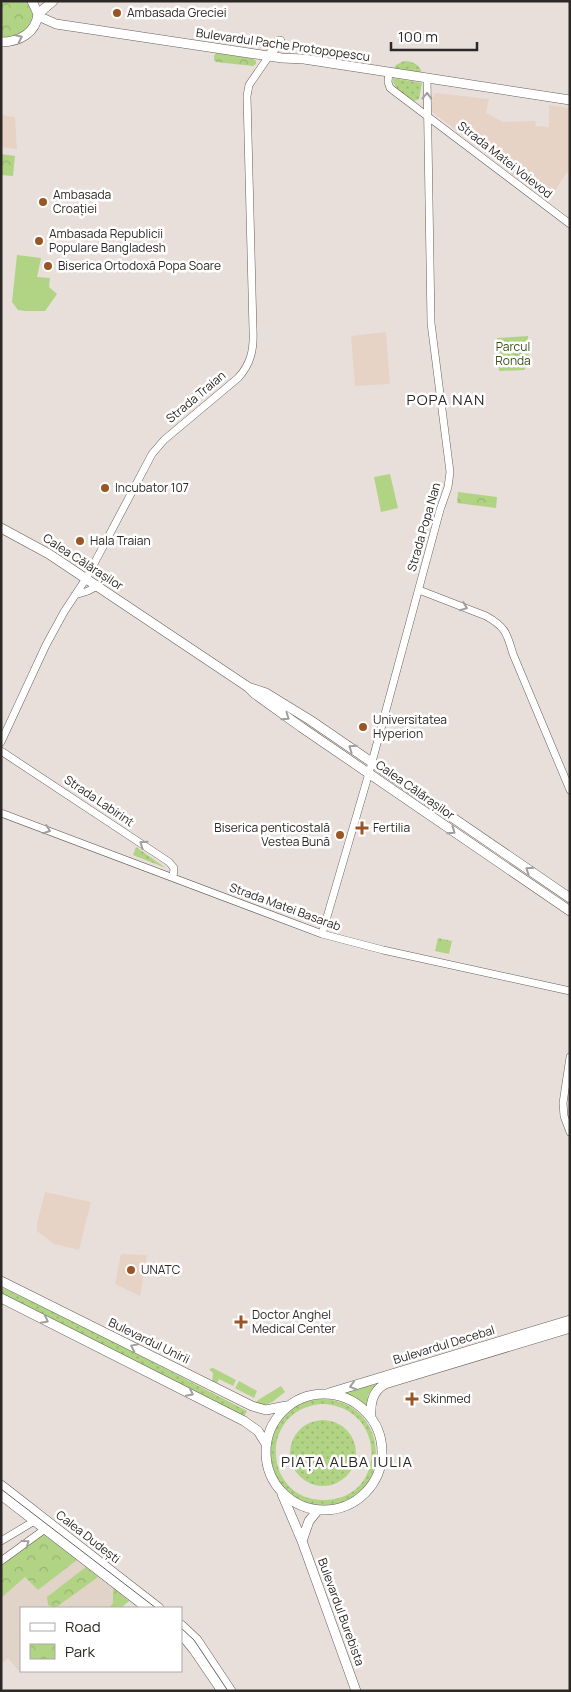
<svg xmlns="http://www.w3.org/2000/svg" width="571" height="1692" font-family="Manrope,sans-serif">
	<style>
		.built { fill: #e2d3c9 }
		.education { fill: #e7d3c5 }
		.grass { fill: url(#grass-dots); fill-rule: evenodd }
		.park { fill: url(#park-crowns) }
		.garden { fill: #b0d384 }
		.lines { fill: none; stroke-linecap: round; stroke-linejoin: round }
		.minor-casing { stroke: #665f5a; stroke-width: 8 }
		.major-casing { stroke: #665f5a; stroke-width: 10 }
		.minor { stroke: #fff; stroke-width: 7 }
		.major { stroke: #fff; stroke-width: 9 }
		.tram { stroke: #67615e; stroke-width: 1 }
		.oneway { stroke: #a09e9d }
		.poi-dot { fill: #995526; stroke: #fff; stroke-width: 2 }
		.labels { text-anchor: middle; stroke-width: 5; stroke-linejoin: round; paint-order: stroke }
		.poi-label { font-size: 12px; fill: #2c2826; stroke: #fff; text-anchor: start }
		.street-label { font-size: 12px; fill: #2c2826; stroke: #fff }
		.park-label { font-size: 12px; fill: #394f17; stroke: #fff }
		.quarter-label { font-size: 15px; letter-spacing: 1px; fill: #2c2826; stroke: #fff }
	</style>
	<defs>
		<pattern id="grass-dots" width="8" height="8" patternUnits="userSpaceOnUse" patternTransform="scale(1.25)"><rect width="8" height="8" fill="#b0d384"/><path d="M2 2h.1M6 6h.1" fill="none" stroke="#98b572" stroke-width="1.8" stroke-linecap="round"/></pattern>
		<pattern id="park-crowns" width="20" height="18" patternUnits="userSpaceOnUse" patternTransform="scale(1.25)"><rect width="20" height="18" fill="#b0d384"/><path d="M2 6a3 3 0 1 1 6 0M12 15a3 3 0 1 1 6 0" fill="none" stroke="#98b572"/></pattern>
	</defs>
	<rect width="100%" height="100%" fill="#e8dfda"/>
	<!-- built -->
	<path class="built" d="M43 1534 129 1601 121 1608H21V1669L19 1671 8 1658 1 1664V1566Z"/>
	<!-- education -->
	<path class="education" d="M437 93 489 99 486 113 503 122 535 121 536 126 549 127V105L570 108V168L547 202 468 139 480 120 467 138 432 112 431 107 434 94Z
		M1 115 15 117 17 149 1 147Z
		M386 332 390 384 355 386 351 336Z
		M45 1192 91 1202 79 1250 54 1244 37 1231V1223Z
		M121 1254 147 1255 140 1296 115 1284Z"/>
	<!-- grass -->
	<path class="grass" d="M404 61C413 61 420 65 422 73L394 68 396 65Z
		M393 78 422 83 419 99 414 101C405 95 393 90 393 78Z
		M136 847 166 868 133 855Z
		M1 1287 83 1326 247 1411 244 1417 1 1293Z
		M322 1399C393 1401 394 1504 325 1505 256 1507 251 1403 322 1399ZM321 1404C387 1405 388 1498 326 1500 263 1502 257 1410 321 1404Z
		M290 1453a33 33 0 1 1 66 0a33 33 0 1 1-66 0Z"/>
	<!-- park -->
	<path class="park" d="M1 1H27L34 10 33 24 18 36 1 39Z
		M216 53 254 59 256 61V64L253 66 216 62 214 60V56Z
		M1 154 15 156 13 176 1 175Z
		M528 336 529 364 524 370 499 371 497 338Z
		M458 492 497 497 496 508 457 503Z
		M438 938 452 941 449 954 435 951Z
		M43 1534 77 1560 38 1590 25 1577 1 1598V1566Z
		M86 1567 98 1577 55 1608 48 1605 47 1597Z
		M113 1588 129 1601 121 1608H109L113 1603Z"/>
	<!-- garden -->
	<path class="garden" d="M17 255 41 258 37 277 50 278 49 287 57 294 45 311H25L18 310 12 302Z
		M390 474 398 508 381 512 374 477Z
		M213 1368 236 1380 233 1386 219 1379 216 1385 212 1383 213 1373 209 1369Z
		M239 1381 257 1391 254 1398 235 1388Z
		M374 1384 375 1385 368 1395 366 1407 345 1393Z
		M281 1386 285 1392C273 1401 270 1407 255 1404L258 1400Z"/>
	<g class="lines">
		<defs>
			<path id="minor" d="M389 72 388 82 390 88 570 224
				M419 590 486 616C506 627 507 634 513 654L570 790
				M75 595 88 591 97 586
				M1 742 46 645 64 612 87 577 152 454 164 440 238 378C251 364 254 349 253 330L247 96 249 85 269 56
				M1 751 169 862 174 868 173 877
				M1 813 322 934 383 950 570 991
				M322 934 369 773 440 510 448 487 450 472 431 323 427 78
				M570 1057 563 1103 564 1116 570 1132
				M1 1541 31 1523 38 1521
				M1 1561 45 1529 47 1525"/>
			<path id="major" d="M38 14 53 1
				M38 16 56 24 282 58 304 59 570 100
				M1 42C19 42 36 33 38 14L32 1
				M269 56 280 41
				M1 528 49 554 248 687 255 694 301 727 570 911
				M248 687 266 693 310 720 570 898
				M1 1281 252 1406 266 1410 286 1406
				M1 1298 244 1421 258 1431 266 1444
				M329 1393 570 1320
				M266 1452a58 58 0 1 1 116 0a58 58 0 1 1-116 0Z
				M371 1418C370 1404 372 1391 385 1384L570 1328
				M1 1485 159 1608
				M282 1494 302 1541 356 1691
				M1 1495 147 1608
				M302 1541 309 1521 318 1510
				M181 1625 197 1640 231 1691
				M181 1634 194 1650 222 1691"/>
		</defs>
		<!-- minor casing -->
		<use href="#minor" class="minor-casing"/>
		<!-- major casing -->
		<use href="#major" class="major-casing"/>
		<!-- minor -->
		<use href="#minor" class="minor"/>
		<!-- major -->
		<use href="#major" class="major"/>
		<!-- tram -->
		<path class="tram" d="M1 1489 156 1608
			M181 1628 194 1640 228 1691"/>
	</g>
	<!-- one-way arrows -->
	<defs><path id="oneway-chevron" d="M-2-3.5L2.5 0L-2 3.5" fill="none" stroke-width="1.6" stroke-linecap="round" stroke-linejoin="round" transform="scale(1.25)"/></defs>
	<g class="oneway">
		<use href="#oneway-chevron" transform="translate(19 38) rotate(-25)"/>
		<use href="#oneway-chevron" transform="translate(427 96) rotate(-89)"/>
		<use href="#oneway-chevron" transform="translate(464 607) rotate(21)"/>
		<use href="#oneway-chevron" transform="translate(286 717) rotate(35)"/>
		<use href="#oneway-chevron" transform="translate(352 748) rotate(-146)"/>
		<use href="#oneway-chevron" transform="translate(47 830) rotate(20)"/>
		<use href="#oneway-chevron" transform="translate(452 831) rotate(35)"/>
		<use href="#oneway-chevron" transform="translate(143 844) rotate(-146)"/>
		<use href="#oneway-chevron" transform="translate(529 870) rotate(-146)"/>
		<use href="#oneway-chevron" transform="translate(45 1320) rotate(27)"/>
		<use href="#oneway-chevron" transform="translate(134 1347) rotate(-154)"/>
		<use href="#oneway-chevron" transform="translate(353 1386) rotate(163)"/>
		<use href="#oneway-chevron" transform="translate(190 1393) rotate(27)"/>
		<use href="#oneway-chevron" transform="translate(26 1543) rotate(-36)"/>
	</g>
	<!-- markers -->
	<g class="poi-dot">
		<circle cx="117" cy="13" r="5"/>
		<circle cx="43" cy="202" r="5"/>
		<circle cx="39" cy="241" r="5"/>
		<circle cx="48" cy="266" r="5"/>
		<circle cx="105" cy="488" r="5"/>
		<circle cx="80" cy="541" r="5"/>
		<circle cx="363" cy="727" r="5"/>
		<path d="M359.5 820.5h5v5h5v5h-5v5h-5v-5h-5v-5h5z"/>
		<circle cx="340" cy="835" r="5"/>
		<circle cx="131" cy="1270" r="5"/>
		<path d="M238.5 1314.5h5v5h5v5h-5v5h-5v-5h-5v-5h5z"/>
		<path d="M409.5 1391.5h5v5h5v5h-5v5h-5v-5h-5v-5h5z"/>
	</g>
	<g class="labels">
		<!-- poi labels -->
		<g class="poi-label">
			<text x="127" y="17">Ambasada Greciei</text>
			<text x="53" y="199">Ambasada<tspan x="53" dy="14">Croației</tspan></text>
			<text x="49" y="238">Ambasada Republicii<tspan x="49" dy="14">Populare Bangladesh</tspan></text>
			<text x="58" y="270">Biserica Ortodoxă Popa Soare</text>
			<text x="115" y="492">Incubator 107</text>
			<text x="90" y="545">Hala Traian</text>
			<text x="373" y="724">Universitatea<tspan x="373" dy="14">Hyperion</tspan></text>
			<text x="330" y="832" text-anchor="end">Biserica penticostală<tspan x="330" dy="14">Vestea Bună</tspan></text>
			<text x="373" y="832">Fertilia</text>
			<text x="141" y="1274">UNATC</text>
			<text x="252" y="1319">Doctor Anghel<tspan x="252" dy="14">Medical Center</tspan></text>
			<text x="423" y="1403">Skinmed</text>
		</g>
		<!-- street labels -->
		<g class="street-label">
			<text transform="translate(283 45) rotate(8)" y="4">Bulevardul Pache Protopopescu</text>
			<text transform="translate(505 160) rotate(38)" y="4">Strada Matei Voievod</text>
			<text transform="translate(196 397) rotate(-40)" y="4">Strada Traian</text>
			<text transform="translate(424 527) rotate(-74)" y="4">Strada Popa Nan</text>
			<text transform="translate(83 562) rotate(33)" y="4">Calea Călărașilor</text>
			<text transform="translate(415 790) rotate(35)" y="4">Calea Călărașilor</text>
			<text transform="translate(99 801) rotate(34)" y="4">Strada Labirint</text>
			<text transform="translate(285 907) rotate(20)" y="4">Strada Matei Basarab</text>
			<text transform="translate(149 1341) rotate(26)" y="4">Bulevardul Unirii</text>
			<text transform="translate(444 1345) rotate(-17)" y="4">Bulevardul Decebal</text>
			<text transform="translate(88 1537) rotate(38)" y="4">Calea Dudești</text>
			<text transform="translate(341 1612) rotate(70)" y="4">Bulevardul Burebista</text>
		</g>
		<!-- park labels -->
		<g class="park-label">
			<text x="513" y="351">Parcul<tspan x="513" dy="14">Ronda</tspan></text>
		</g>
		<!-- quarter labels -->
		<g class="quarter-label">
			<text x="446" y="405">POPA NAN</text>
			<text x="347" y="1467">PIAȚA ALBA IULIA</text>
		</g>
	</g>
	<!-- border -->
	<rect width="571" height="1692" fill="none" stroke="#2c2826" stroke-width="5"/>
	<!-- legend -->
	<rect x="20" y="1607" width="162" height="65" fill="#ffffff" stroke="#aba9a8"/>
	<rect x="30" y="1623" width="25" height="8" fill="#ffffff" stroke="#aba9a8"/>
	<text x="65" y="1632" font-size="15" fill="#2c2826">Road</text>
	<rect x="30" y="1644" width="25" height="15" fill="url(#park-crowns)" stroke="#aba9a8"/>
	<text x="65" y="1657" font-size="15" fill="#2c2826">Park</text>
	<!-- scale -->
	<path d="M391 42v8h86v-8" fill="none" stroke="#2c2826" stroke-width="2.5"/>
	<text x="398" y="42" font-size="15" fill="#2c2826" stroke="#ffffff" stroke-width="4" paint-order="stroke">100 m</text>
</svg>
